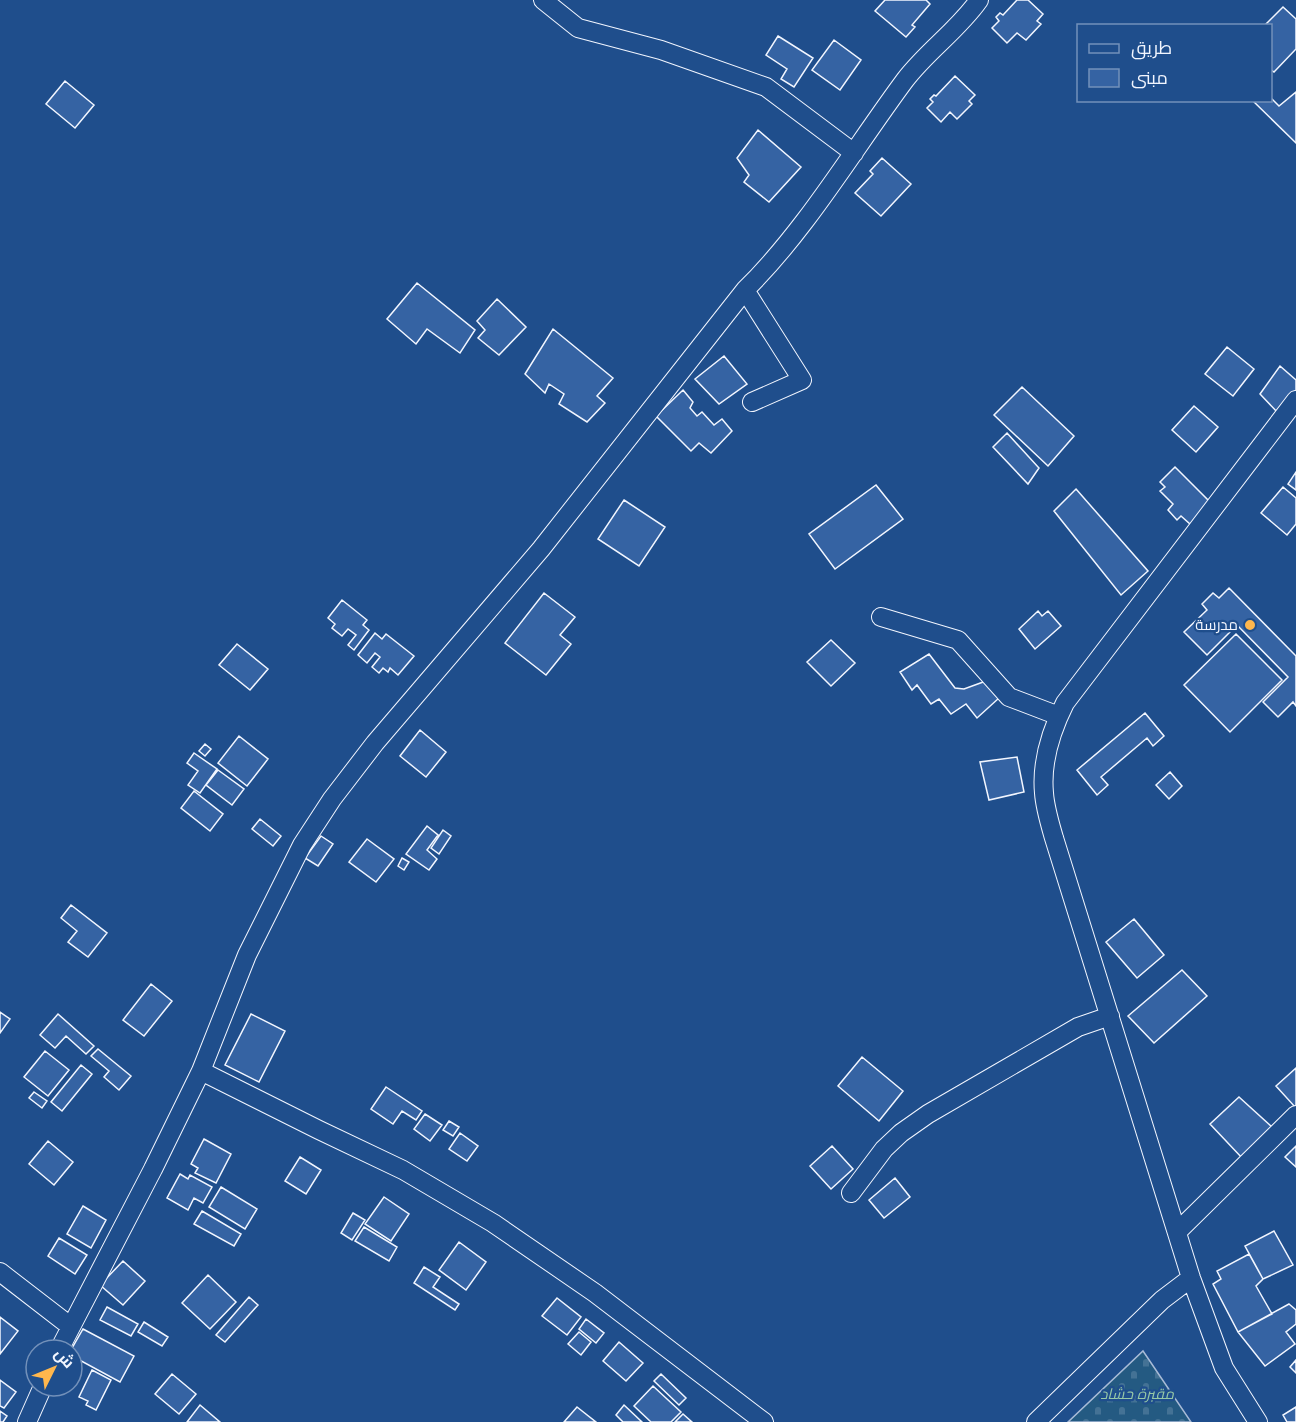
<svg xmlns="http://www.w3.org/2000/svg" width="1296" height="1422" font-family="Lora,Cairo,serif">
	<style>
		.cemetery { fill: url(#cemetery-stones); stroke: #a8bbd7; stroke-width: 1.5 }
		.building { fill: #3563a3; stroke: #f2f6ff; stroke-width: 1.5 }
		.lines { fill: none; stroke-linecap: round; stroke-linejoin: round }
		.minor-casing { stroke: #f2f6ff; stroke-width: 20 }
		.minor { stroke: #1f4e8c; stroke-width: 18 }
		.poi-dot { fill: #ffb74d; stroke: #1f4e8c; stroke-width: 2 }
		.labels { text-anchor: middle; stroke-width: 4.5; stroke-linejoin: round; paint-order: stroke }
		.poi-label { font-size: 15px; fill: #f2f6ff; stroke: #1f4e8c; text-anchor: end }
		.park-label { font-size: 15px; font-style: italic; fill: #97c8a6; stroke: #1f4e8c }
	</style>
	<defs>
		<pattern id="cemetery-stones" width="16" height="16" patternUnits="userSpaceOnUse" patternTransform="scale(1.5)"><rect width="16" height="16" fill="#245a82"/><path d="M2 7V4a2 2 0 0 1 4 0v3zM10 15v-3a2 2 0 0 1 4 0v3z" fill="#447295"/></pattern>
	</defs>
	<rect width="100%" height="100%" fill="#1f4e8c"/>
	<!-- cemetery -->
	<path class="cemetery" d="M1143 1351 1191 1422H1068Z"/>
	<!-- building -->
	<path class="building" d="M885 0H926L930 4 912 25 915 27 906 37 875 11Z
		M1017 0H1028L1043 14 1037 21 1041 24 1026 40 1017 33 1007 43 992 28 999 21 996 17 1000 13 1003 15Z
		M1283 7 1296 19V49L1274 72 1270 69V26H1264Z
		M778 36 813 58 794 87 781 79 787 69 766 55Z
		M834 40 861 60 840 90 812 70Z
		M955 76 975 95 969 101 972 104 957 119 950 112 941 122 927 108 933 102 930 99 934 95 936 96Z
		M65 81 94 105 75 128 46 104Z
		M1296 92V143L1252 100H1270V97L1279 106Z
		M758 130 801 167 769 202 744 182 749 175 737 158Z
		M882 158 911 184 881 216 855 193 873 174 870 171Z
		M417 283 475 330 460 353 427 329 416 344 387 319Z
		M497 299 526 327 499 355 478 338 485 330 477 321Z
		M553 329 613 378 597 396 605 403 587 422 559 404 564 394 549 384 545 393 525 374Z
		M1227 347 1254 369 1233 396 1205 374Z
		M724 356 747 384 719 404 695 379Z
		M1280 366 1296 380V391L1279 414 1260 394Z
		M1022 387 1074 436 1048 466 994 415Z
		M683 390 693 402 690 408 697 416 702 412 714 425 722 419 732 431 711 453 699 443 691 451 656 416Z
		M1194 406 1218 427 1196 452 1172 430Z
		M1007 433 1039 468 1028 484 993 447Z
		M1175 467 1213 505 1190 524 1181 516 1177 520 1168 510 1173 504 1160 491 1165 487 1160 482Z
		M1296 472V490L1288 484Z
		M876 485 903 519 835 569 809 534Z
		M1283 487 1296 498V524L1287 535 1261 513Z
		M1076 489 1148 571 1121 595 1054 511Z
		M624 500 665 527 639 566 598 539Z
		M1229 588 1296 656V706L1293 702 1278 717 1263 702 1288 677 1237 625 1207 655 1184 632 1207 610 1202 604 1213 593 1219 598Z
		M544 593 575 617 560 635 571 644 546 675 505 643Z
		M342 600 367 620 363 625 369 630 354 650 348 645 356 635 348 629 342 636 332 628 335 624 328 618Z
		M1038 611 1042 616 1048 611 1061 626 1035 649 1019 629Z
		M375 633 382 639 386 634 414 656 398 675 390 668 388 672 383 668 379 673 372 667 380 657 375 653 367 663 358 655Z
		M1236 634 1282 680 1230 732 1184 685Z
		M831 640 855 663 831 686 807 662Z
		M237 644 268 669 250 690 219 665Z
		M929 654 955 688 964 689 986 681 999 698 977 718 966 704 951 714 939 699 931 704 917 685 912 690 900 672Z
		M1145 713 1164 736 1153 746 1147 738 1101 777 1108 785 1097 795 1077 770Z
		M420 730 446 752 426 777 400 756Z
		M239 736 268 759 247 786 218 763Z
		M205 744 211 749 205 756 199 751Z
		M194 753 217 769 200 793 188 785 198 771 187 763Z
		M1017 757 1024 792 989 800 980 762Z
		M218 770 244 789 232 805 206 785Z
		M1170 772 1182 786 1169 799 1156 785Z
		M194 791 223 814 210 831 181 808Z
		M260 819 281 836 273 846 252 829Z
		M427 826 438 835 427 850 437 859 429 870 406 854Z
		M443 830 451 836 439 854 431 848Z
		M321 836 333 844 318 866 305 858Z
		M367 839 394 859 376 882 349 862Z
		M402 858 409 862 404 870 398 866Z
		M71 905 107 933 88 957 68 942 77 931 61 918Z
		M1134 919 1164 955 1137 978 1106 942Z
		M1182 970 1207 996 1154 1043 1128 1016Z
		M151 984 172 1001 144 1036 123 1020Z
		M0 1012 10 1019 0 1033Z
		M58 1014 94 1046 86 1054 66 1036 55 1048 40 1035Z
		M251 1014 285 1031 259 1082 225 1065Z
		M98 1049 131 1076 119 1090 104 1077 109 1071 91 1056Z
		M45 1051 69 1070 48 1096 24 1077Z
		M862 1057 903 1091 879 1121 838 1086Z
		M81 1065 92 1074 62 1111 51 1102Z
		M1296 1068V1108L1276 1086Z
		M386 1087 422 1111 416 1120 402 1111 393 1124 371 1109Z
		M34 1092 47 1101 42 1108 29 1098Z
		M1239 1097 1272 1127 1243 1159 1210 1124Z
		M425 1114 442 1125 430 1141 414 1129Z
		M449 1121 459 1127 453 1136 443 1130Z
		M460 1133 478 1146 467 1161 449 1149Z
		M204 1139 231 1154 216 1183 195 1173 198 1168 191 1164Z
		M48 1141 73 1162 54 1185 29 1164Z
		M832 1146 853 1169 831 1189 810 1166Z
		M1296 1146V1167L1285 1157Z
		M300 1157 321 1170 306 1194 285 1181Z
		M180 1174 188 1179 190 1175 212 1187 203 1203 194 1198 188 1210 167 1198Z
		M895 1178 910 1197 884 1218 869 1200Z
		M221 1187 257 1209 245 1229 209 1207Z
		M384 1197 409 1214 391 1241 365 1224Z
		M83 1206 106 1220 91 1248 67 1234Z
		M202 1211 241 1234 234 1246 194 1224Z
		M353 1213 365 1220 352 1240 341 1233Z
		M364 1227 397 1247 389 1261 355 1241Z
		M1274 1231 1293 1265 1263 1279 1245 1246Z
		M59 1238 87 1255 75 1274 48 1256Z
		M459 1242 486 1262 466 1290 439 1270Z
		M1249 1254 1263 1279 1256 1286 1272 1314 1238 1332 1213 1284 1221 1279 1217 1271Z
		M123 1261 145 1281 123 1305 100 1285Z
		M424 1267 440 1277 433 1287 459 1304 455 1310 414 1283Z
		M208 1275 236 1302 210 1329 182 1303Z
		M249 1297 258 1305 225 1342 216 1335Z
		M557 1298 581 1317 567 1335 542 1316Z
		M1289 1304 1296 1310V1324L1286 1332 1295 1344 1265 1366 1238 1332Z
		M107 1307 138 1324 131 1336 100 1320Z
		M0 1317 18 1331 0 1354Z
		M586 1319 604 1333 596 1343 579 1329Z
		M144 1322 168 1337 162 1346 138 1332Z
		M83 1329 134 1356 120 1382 72 1356 71 1350Z
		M579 1332 591 1342 581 1355 568 1344Z
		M619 1342 643 1363 626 1381 603 1361Z
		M1296 1360V1373L1290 1367Z
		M92 1370 111 1380 96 1410 86 1405 88 1401 79 1397Z
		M172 1374 196 1394 179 1414 155 1394Z
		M661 1374 686 1398 679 1405 654 1381Z
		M0 1380 16 1392 4 1408 0 1406Z
		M653 1386 681 1412 671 1422H651L634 1406Z
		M200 1405 220 1422H187Z
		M624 1405 642 1422H623L616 1415Z
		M577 1407 596 1422H564Z
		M1296 1407V1422H1287L1283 1415Z
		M0 1411 7 1416 3 1422H0Z
		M683 1414 692 1422H675Z"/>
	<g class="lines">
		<defs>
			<path id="minor" d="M543 0 578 28 661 50 766 87 854 153
				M745 290 802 380 752 402
				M881 617 958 640 1009 697 1059 716
				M201 1071 319 1130 403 1170 493 1223 595 1293 764 1422
				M851 1193 884 1149 901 1133 928 1114 1078 1027 1110 1016
				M1177 1232 1296 1115
				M0 1272 70 1326
				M59 1350 153 1169 201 1071 247 955 302 845 332 799 375 743 541 549 745 290C806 230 853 150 905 80 927 51 958 30 979 0
				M27 1422 43 1386
				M1036 1422 1162 1300 1191 1278
				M1258 1422 1224 1368 1191 1278 1054 838C1050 824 1045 808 1044 793 1041 761 1051 731 1065 703L1296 400"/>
		</defs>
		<!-- minor casing -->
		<use href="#minor" class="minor-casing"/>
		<!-- minor -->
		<use href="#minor" class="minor"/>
	</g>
	<!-- markers -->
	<circle class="poi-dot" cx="1250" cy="625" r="6"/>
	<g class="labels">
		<!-- poi labels -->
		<g class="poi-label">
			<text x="1238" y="630">مدرسة</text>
		</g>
		<!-- park labels -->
		<g class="park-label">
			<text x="1137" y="1399">مقبرة حشاد</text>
		</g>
	</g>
	<!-- legend -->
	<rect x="1077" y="24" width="195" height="78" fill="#1f4e8c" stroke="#7391ba" stroke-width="1.5"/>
	<rect x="1089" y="44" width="30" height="9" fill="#1f4e8c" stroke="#7391ba" stroke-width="1.5"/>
	<text x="1131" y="54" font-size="18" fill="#f2f6ff">طريق</text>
	<rect x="1089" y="69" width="30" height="18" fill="#3563a3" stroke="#7391ba" stroke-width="1.5"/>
	<text x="1131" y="84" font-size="18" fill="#f2f6ff">مبنى</text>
	<!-- north arrow -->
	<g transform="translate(54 1368) rotate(47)"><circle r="28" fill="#1f4e8c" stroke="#7391ba" stroke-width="1.5"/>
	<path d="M0-4.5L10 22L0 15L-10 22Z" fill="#ffb74d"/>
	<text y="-9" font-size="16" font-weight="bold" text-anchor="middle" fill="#f2f6ff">ش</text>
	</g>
</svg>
